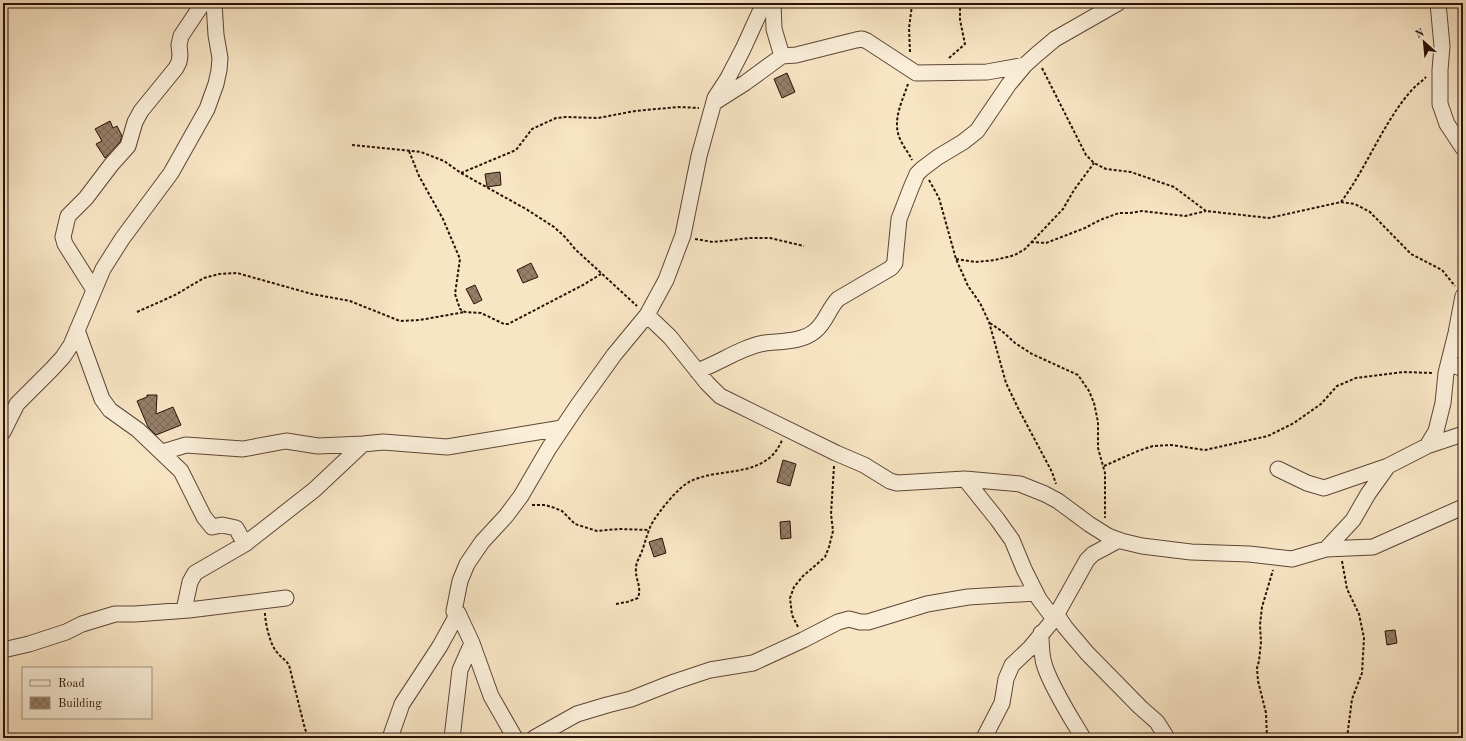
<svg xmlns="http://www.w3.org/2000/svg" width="1466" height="741" font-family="'Old Standard TT',serif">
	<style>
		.building { fill: url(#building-cross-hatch); stroke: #291107 }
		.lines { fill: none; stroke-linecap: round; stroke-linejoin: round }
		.minor-casing { stroke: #5d4636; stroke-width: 17 }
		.path { stroke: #291107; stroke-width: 2; stroke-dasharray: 3 2; stroke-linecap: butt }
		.minor { stroke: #faeed9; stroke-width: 15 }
	</style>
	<defs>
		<pattern id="building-cross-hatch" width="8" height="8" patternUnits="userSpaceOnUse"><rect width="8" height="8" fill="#957f69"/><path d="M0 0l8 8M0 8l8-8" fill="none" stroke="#7a6754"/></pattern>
	</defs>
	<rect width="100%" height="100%" fill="#f8e5c4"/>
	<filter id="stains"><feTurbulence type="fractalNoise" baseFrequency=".005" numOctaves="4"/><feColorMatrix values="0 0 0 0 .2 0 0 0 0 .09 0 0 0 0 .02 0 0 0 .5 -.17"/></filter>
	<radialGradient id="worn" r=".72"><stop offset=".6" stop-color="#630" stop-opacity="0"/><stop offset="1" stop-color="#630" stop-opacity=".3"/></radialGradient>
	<!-- building -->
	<path class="building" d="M787 73 795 92 782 98 774 79Z
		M110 121 113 128 117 126 122 136 120 142 105 158 96 144 102 141 95 129Z
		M500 172 501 185 487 187 485 174Z
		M531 263 538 277 523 283 517 270Z
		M475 285 482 300 474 304 466 289Z
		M147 395H157L156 414 173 407 181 425 156 435 148 427 137 401 147 397Z
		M783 460 796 464 790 486 777 482Z
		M790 521 791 538 781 539 780 522Z
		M662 538 666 553 654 557 649 542Z
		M1395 630 1397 643 1387 645 1385 631Z"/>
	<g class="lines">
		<defs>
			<path id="minor" d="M773 3 774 29 782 56
				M1438 3 1442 46 1440 70V104L1447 124 1463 148
				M715 102 745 83 782 56 796 55 856 40 862 39 867 41 916 73 987 72 1025 65
				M94 290 65 244 63 237 68 216 86 198 111 165 128 146 135 122 141 111 176 68 179 62 180 55 179 45 181 36 203 3
				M647 315 670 337 707 383 720 396 836 453 864 465 890 481 897 483 965 479 1020 484 1045 494 1058 501 1089 524 1108 536 1121 541 1142 546 1191 552 1249 554 1292 559 1326 549 1373 547 1463 507
				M77 330 102 399 110 410 138 430 181 471 204 517 212 527 222 525 236 528 245 544
				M1449 363 1463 369
				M697 371C720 363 741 347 765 343 782 341 802 342 815 331 826 322 829 308 838 299L891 268 895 263V260L899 219 911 188 917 174 922 169 938 157 963 142 977 131 1009 84 1025 65 1036 55 1055 39 1118 3
				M3 432 17 404 52 369 63 357 71 345 103 269 122 239 171 173 207 109 216 84 219 70 220 58 216 35 214 3
				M1427 446 1436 431 1443 403 1446 373 1456 333 1463 296
				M163 452 186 445 243 449 286 441 318 446 363 444 383 442 447 447 562 428
				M1278 469 1307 483 1324 488 1388 466
				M965 479 997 519 1012 540 1024 569 1039 599 1054 619
				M1326 549 1353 520 1368 494 1388 466 1427 446 1463 434
				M184 610 190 582 195 573 245 544 314 490 363 444
				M458 613 472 643 491 696 515 738
				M1057 615 1065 627 1087 653 1140 707 1157 722 1167 738
				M1041 633C1041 644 1041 656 1045 667 1053 690 1070 716 1083 738
				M3 650 29 644 66 632 82 624 115 614H135L189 610 286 598
				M390 738 402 704 440 646 458 613 454 611 460 581 467 564 482 542 506 516 521 496 549 448 578 405 614 355 647 315 666 280 683 235 699 156 715 98 728 78 743 49 764 3
				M452 738 460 670 472 643
				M534 738 577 714 607 705 631 699 674 682 710 670 753 663 803 640 838 622 849 619 860 622H868L927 604 968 597 1036 593
				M984 738 1002 703 1006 679 1012 665 1030 648 1054 619 1087 560 1093 554 1119 540"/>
		</defs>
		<!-- minor casing -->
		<use href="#minor" class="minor-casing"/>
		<!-- path -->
		<path class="path" d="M910 52 909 28 912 5 911 3
			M949 58 965 44 960 20V8L964 3
			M1042 68 1086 155 1094 163 1106 169 1131 172 1174 187 1206 211 1269 218 1341 202 1355 204 1370 212 1411 254 1442 270 1455 286
			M908 84C902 102 891 122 901 141 904 148 909 153 912 160
			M352 145 421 152 444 161 461 173 526 209 554 227 565 237 575 249 637 306
			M409 151 419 176 443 219 460 259 455 294 460 309 465 312 481 313 504 324H508L583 285 601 274
			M461 173 516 150 532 129 556 118 565 117 598 118 635 111 678 107 699 108
			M929 180 939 198 956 259 968 286 980 303 989 322 1006 383 1018 408 1052 472 1056 484
			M1341 202C1367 167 1382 125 1410 92 1415 86 1421 82 1426 77
			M695 239 713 242 750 238H770L804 246
			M1031 242 1046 243 1085 228 1100 220 1119 213H1130L1142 211 1185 216 1206 211
			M956 259 975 262 995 260 1015 255 1025 249 1063 209 1074 190 1094 163
			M137 312 175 295 204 278 219 274 237 273 312 294 350 301 400 321 420 320 465 312
			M990 323 1003 332 1015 343 1032 354 1078 375 1089 391 1094 403 1098 422V448L1105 473V518
			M1104 466 1138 451 1153 446 1171 445 1205 450 1268 436 1294 423 1321 404 1337 386 1356 378 1403 372 1433 373
			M532 505H545L555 508 562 511 575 524 597 531 619 529 649 530
			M1342 561 1347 589 1359 614 1364 638 1362 673 1352 699 1347 738
			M616 604 627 602 638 598C642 586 635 580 636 568 636 562 640 557 642 551 646 540 648 529 654 520 661 509 678 488 689 482 719 466 766 480 782 440
			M265 613C265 622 270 644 276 651 280 657 285 659 289 665L305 729 309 738
			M798 627 792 615 790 598 794 587 803 576 825 557 829 547 833 531 831 514 834 466
			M1267 738 1266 713 1258 681 1257 668 1259 661 1261 642 1260 625 1262 607 1273 570"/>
		<!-- minor -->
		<use href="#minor" class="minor"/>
	</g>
	<!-- margin -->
	<rect width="1466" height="741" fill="none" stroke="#f8e5c4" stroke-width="16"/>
	<rect x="4" y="4" width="1458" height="733" fill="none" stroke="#291107" stroke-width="2"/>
	<rect x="8" y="8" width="1450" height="725" fill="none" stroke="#291107"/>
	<!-- legend -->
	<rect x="22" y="667" width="130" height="52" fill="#faeed9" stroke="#a69685"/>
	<rect x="30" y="680" width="20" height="6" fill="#faeed9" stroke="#a69685"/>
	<text x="58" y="687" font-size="12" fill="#291107">Road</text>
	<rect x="30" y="697" width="20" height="12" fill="url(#building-cross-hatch)" stroke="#a69685"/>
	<text x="58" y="707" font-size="12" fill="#291107">Building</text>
	<!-- north arrow -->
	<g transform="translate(1424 42) rotate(333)" stroke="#faeed9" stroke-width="3" paint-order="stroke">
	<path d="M0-3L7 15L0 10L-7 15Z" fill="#291107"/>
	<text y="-6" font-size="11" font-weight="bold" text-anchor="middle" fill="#291107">N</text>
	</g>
	<rect width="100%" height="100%" filter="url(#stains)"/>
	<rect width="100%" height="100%" fill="url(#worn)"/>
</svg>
